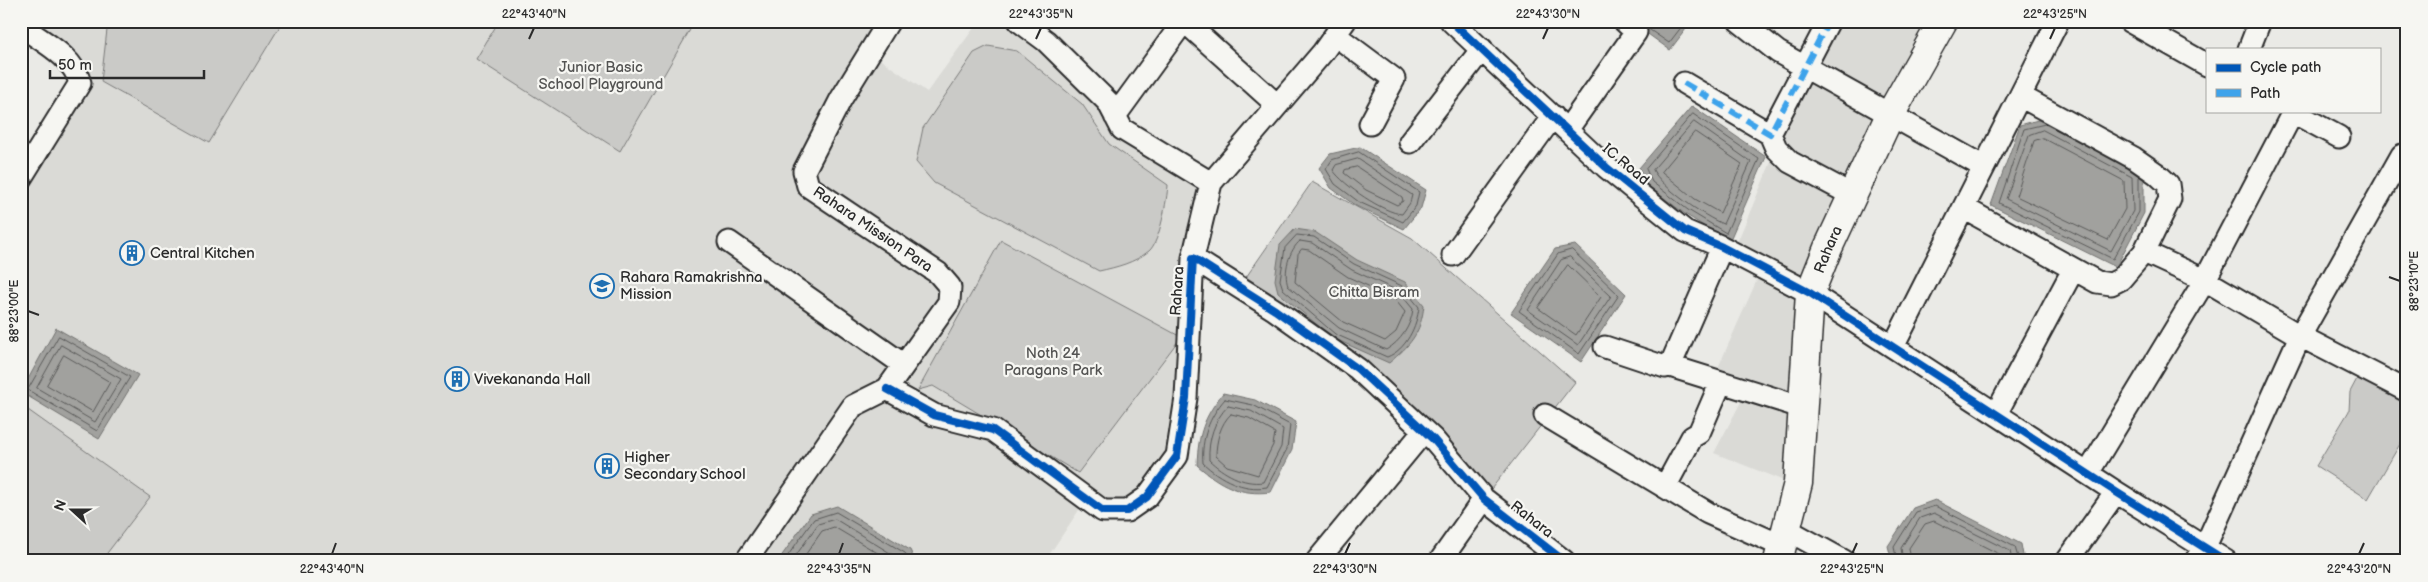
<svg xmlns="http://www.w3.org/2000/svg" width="2428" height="582" font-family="'Balsamiq Sans',sans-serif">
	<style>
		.built { fill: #dadad6 }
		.green { fill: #cacac7; stroke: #7a7a79 }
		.water { fill: #a1a19e; stroke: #727270 }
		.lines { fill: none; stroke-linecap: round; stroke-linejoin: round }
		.shore { stroke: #5a5a59; stroke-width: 1 }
		.minor-casing { stroke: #2b2b2b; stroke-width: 25 }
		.tertiary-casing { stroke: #2b2b2b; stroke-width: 31 }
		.minor { stroke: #f6f6f2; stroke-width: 21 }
		.tertiary { stroke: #f6f6f2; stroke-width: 28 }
		.quiet { stroke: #3ea3eb; stroke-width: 6; stroke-dasharray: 12 6; stroke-linecap: butt }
		.cycleway-casing { stroke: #f6f6f2; stroke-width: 11 }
		.cycleway { stroke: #0057b8; stroke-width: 8 }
		.ticks { fill: none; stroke: #2b2b2b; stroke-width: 2 }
		.labels { text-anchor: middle; stroke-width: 4.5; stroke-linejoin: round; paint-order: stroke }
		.park-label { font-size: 15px; fill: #535352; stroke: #f6f6f2 }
		.street-label { font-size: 15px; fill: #2b2b2b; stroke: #f6f6f2 }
		.poi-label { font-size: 15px; fill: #2b2b2b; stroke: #f6f6f2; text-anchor: start }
		.neatline { fill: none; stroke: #2b2b2b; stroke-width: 2 }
		.ticks-label { font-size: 12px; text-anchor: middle; fill: #2b2b2b }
	</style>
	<rect width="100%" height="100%" fill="#eaeae6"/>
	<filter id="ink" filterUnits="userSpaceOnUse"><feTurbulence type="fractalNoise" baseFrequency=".02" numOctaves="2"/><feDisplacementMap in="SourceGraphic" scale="10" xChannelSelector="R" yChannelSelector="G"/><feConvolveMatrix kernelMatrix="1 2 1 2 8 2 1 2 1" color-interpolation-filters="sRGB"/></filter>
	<g filter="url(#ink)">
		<!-- built -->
		<path class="built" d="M28 21H879L864 48 927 92 979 21H1002L1041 46 1201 186 1182 250V322L1170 452 1138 498 1116 507 1083 504 1045 561H21V193L88 84Z
			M1818 21H1928L1810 279 1736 245 1812 65Z
			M1760 273 1804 290 1789 483 1714 453 1752 381 1717 370Z"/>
		<!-- green -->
		<path class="green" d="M108 21H283L209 143 101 82Z
			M499 21H695L620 151 476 59Z
			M988 46 1017 51 1082 104 1109 144 1168 185C1167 199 1160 242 1149 251 1134 263 1117 267 1099 271L934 183 916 162 923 128 974 53Z
			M1312 182 1412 238 1575 382 1488 493 1242 283Z
			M1001 240 1181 337 1078 473 933 386 918 390Z
			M2359 375 2407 401V432L2368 499 2316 466 2349 411 2350 392Z
			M21 405 150 497 101 561H21Z"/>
		<!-- water -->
		<path class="water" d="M1630 21H1692L1670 50Z
			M1692 106 1766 157 1729 242 1685 214 1647 185 1639 168Z
			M2045 118 2144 170V213L2116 267 1991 205 2020 125Z
			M1360 147 1426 190 1421 208 1404 229 1356 206 1331 188 1319 168 1330 154Z
			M1295 229 1315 232 1357 260 1405 282 1424 305C1421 334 1410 345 1389 363L1333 338 1278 292 1275 280 1280 245Z
			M1575 245 1626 294 1581 362 1511 313 1555 249Z
			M56 328 138 375 99 439 21 392Z
			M1223 393 1255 400 1296 422 1292 450 1271 492C1240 496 1220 485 1197 465 1198 434 1204 417 1223 393Z
			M1935 500 2021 544 2024 561H1892L1888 546 1913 508Z
			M837 506 910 550 915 561H778L811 514Z"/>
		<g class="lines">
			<!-- shore -->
			<path class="shore" d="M1647 28 1669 43 1686 21
				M1693 114 1759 159 1726 233 1688 210 1652 182 1646 169Z
				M1694 122 1751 162 1723 224C1705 217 1661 187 1653 170Z
				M2043 130 2132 177 2133 211 2111 251 2006 199 2029 135Z
				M1695 132 1742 164 1720 213 1695 199 1662 172Z
				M2069 136 2045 124 2024 129 1999 203 2113 259 2139 212V176
				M2043 138 2124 181 2125 209 2108 240 2016 196 2034 141Z
				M1359 152 1419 192 1416 206 1403 222 1359 202 1335 184 1326 169 1332 160Z
				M1358 159 1412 195 1410 203 1402 214C1384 213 1343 185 1333 170L1336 165Z
				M1357 167 1402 197 1403 201 1397 205 1366 190 1344 173 1345 170Z
				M1297 235 1314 237 1354 264 1402 286 1419 307C1417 326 1406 350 1387 357L1335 334 1283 289 1280 280 1285 248Z
				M1300 241 1312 243 1352 270 1398 291 1413 309C1411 326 1401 341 1386 350L1339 328 1288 286C1283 272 1289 250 1300 241Z
				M1302 249 1309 250 1348 277 1393 297 1405 312 1396 332 1385 341 1343 322 1295 282 1298 254Z
				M1572 250 1619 295 1579 354 1519 311 1558 254Z
				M1570 257 1611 296 1578 345 1528 310 1561 260Z
				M1568 265 1601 297 1576 335 1538 308Z
				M59 336 130 377 97 431 28 390Z
				M61 345 121 379 95 422 37 388Z
				M64 355 110 382 93 412 47 385Z
				M1225 399 1253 405 1290 425 1287 449 1267 487C1243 491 1220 479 1203 463 1201 439 1209 417 1225 399Z
				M1228 406 1251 411 1283 429 1281 447 1263 482C1243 485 1223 473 1209 460 1208 440 1214 420 1228 406Z
				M1231 414 1249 418 1275 433 1273 445 1258 475 1227 466 1216 456C1216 442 1220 424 1231 414Z
				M784 561 814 519 836 512 905 553 910 561
				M792 561 818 524 835 519 903 561
				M801 561 822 531 834 527 891 561
				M1897 561 1894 547 1916 512 1935 506 2015 547 2019 561
				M1903 561 1901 548 1920 518 1934 513 2010 551 2012 561
				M1911 561 1909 548 1925 524 1934 521 2003 556 2005 561"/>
			<defs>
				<path id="minor" d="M1019 21 1046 41 1108 102 1122 129 1211 183
					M1451 21 1606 167 1685 231 1722 247 1810 293 2116 492 2226 561
					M1739 21 1778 52 1984 167
					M2129 21 2207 65
					M21 26C43 42 73 56 80 83L21 178
					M1335 35 1394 79 1370 124
					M2249 49 2260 21
					M1684 83 1770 134 1829 21
					M2291 111 2339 137
					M1115 116 1184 21 1277 105
					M1567 130 1636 32 1624 21
					M1770 134 1776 148 1790 162 1852 195
					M1410 142 1482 49
					M1964 208 2097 282 2111 284 2121 279 2144 252 2170 199 2168 184 2157 174 2134 158 2020 96
					M729 242 904 365
					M2144 252 2205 280 2293 112
					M1453 255 1553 116
					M1193 258 1211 183 1323 52 1345 21
					M1605 347 1665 367 1670 366 1804 408
					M1893 347 2058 21
					M1670 366 1722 247
					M887 389 934 415 993 430 1103 511H1127L1147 497 1177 456 1186 398 1193 258 1275 310 1358 369 1434 440 1484 499 1564 561
					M1996 414 2073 270
					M1545 415 1708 513 1782 546
					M2088 473 2205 280 2300 336 2407 391
					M1665 487 1692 437 1699 433 1721 382
					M1786 529 1844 561
					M2196 560 2204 549 2300 336 2402 155
					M746 561 853 406 887 389 949 302 950 287 938 273 808 186 804 171 841 99 889 21
					M1317 561 1424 431
					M1440 561 1484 499
					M2067 561 2116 492"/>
				<g id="tertiary">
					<path id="s1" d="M1778 561 1798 483 1810 293 1828 248 1890 115 1943 21"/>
				</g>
			</defs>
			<!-- minor casing -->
			<use href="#minor" class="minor-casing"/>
			<!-- tertiary casing -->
			<use href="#tertiary" class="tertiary-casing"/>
			<!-- minor -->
			<use href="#minor" class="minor"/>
			<!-- tertiary -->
			<use href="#tertiary" class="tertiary"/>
			<!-- quiet -->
			<path class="quiet" d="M1684 83 1770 134 1829 21"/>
			<defs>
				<path id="cycleway" d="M1451 21 1606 167 1685 231 1722 247 1810 293 2116 492 2226 561
					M887 389 934 415 993 430 1103 511H1127L1147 497 1177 456 1186 398 1193 258 1275 310 1358 369 1434 440 1484 499 1564 561"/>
			</defs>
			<!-- cycleway casing -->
			<use href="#cycleway" class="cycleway-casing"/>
			<!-- cycleway -->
			<use href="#cycleway" class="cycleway"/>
		</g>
	</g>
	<!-- ticks -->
	<path class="ticks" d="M529 39 534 28M1036 39 1041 28M1543 39 1548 28M2050 39 2055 28M2389 277 2400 281M28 311 39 315M332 554 336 543M839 554 843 543M1345 554 1350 543M1852 554 1857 543M2359 554 2364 543"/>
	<!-- icons -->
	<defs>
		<symbol id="building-ring" viewBox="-11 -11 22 22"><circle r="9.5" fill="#f6f6f2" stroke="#1f6fb2" stroke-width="1.5"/><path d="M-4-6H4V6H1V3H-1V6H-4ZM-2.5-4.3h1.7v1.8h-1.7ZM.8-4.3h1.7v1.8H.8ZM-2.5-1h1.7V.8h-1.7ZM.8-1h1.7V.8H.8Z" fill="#1f6fb2"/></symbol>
		<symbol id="school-ring" viewBox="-11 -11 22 22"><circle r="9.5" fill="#f6f6f2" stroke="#1f6fb2" stroke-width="1.5"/><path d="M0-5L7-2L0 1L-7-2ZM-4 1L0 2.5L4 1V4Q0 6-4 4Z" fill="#1f6fb2"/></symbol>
	</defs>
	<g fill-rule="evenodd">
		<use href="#building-ring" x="118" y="239" width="28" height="28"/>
		<use href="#school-ring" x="588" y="272" width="28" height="28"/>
		<use href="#building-ring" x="443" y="365" width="28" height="28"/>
		<use href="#building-ring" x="593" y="452" width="28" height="28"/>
	</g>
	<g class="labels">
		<!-- park labels -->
		<g class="park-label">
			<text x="601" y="72">Junior Basic<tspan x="601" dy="17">School Playground</tspan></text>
			<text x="1374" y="297">Chitta Bisram</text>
			<text x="1053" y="358">Noth 24<tspan x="1053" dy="17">Paragans Park</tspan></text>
		</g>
		<!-- street labels -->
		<g class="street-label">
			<text transform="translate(1626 164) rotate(40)" y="5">IC Road</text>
			<text transform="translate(873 229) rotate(34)" y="5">Rahara Mission Para</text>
			<text dy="5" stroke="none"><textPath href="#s1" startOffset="318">Rahara</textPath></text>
			<text transform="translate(1177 291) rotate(-86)" y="5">Rahara</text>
			<text transform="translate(1532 519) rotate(38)" y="5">Rahara</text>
		</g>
		<!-- poi labels -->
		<g class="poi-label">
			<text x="150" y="258">Central Kitchen</text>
			<text x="620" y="282">Rahara Ramakrishna<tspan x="620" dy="17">Mission</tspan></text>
			<text x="474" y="384">Vivekananda Hall</text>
			<text x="624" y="462">Higher<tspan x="624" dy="17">Secondary School</tspan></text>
		</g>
	</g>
	<!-- margin -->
	<rect width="2428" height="582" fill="none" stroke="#f6f6f2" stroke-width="55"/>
	<!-- legend -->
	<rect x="2206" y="48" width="175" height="65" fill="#f6f6f2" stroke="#a5a5a2"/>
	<rect x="2216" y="64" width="25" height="8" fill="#0057b8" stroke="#a5a5a2"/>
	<text x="2250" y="72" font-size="15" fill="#2b2b2b">Cycle path</text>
	<rect x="2216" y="89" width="25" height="8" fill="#3ea3eb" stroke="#a5a5a2"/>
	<text x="2250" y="98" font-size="15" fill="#2b2b2b">Path</text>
	<!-- north arrow -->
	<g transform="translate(72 510) rotate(291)" stroke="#f6f6f2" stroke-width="4" paint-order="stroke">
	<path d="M0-4L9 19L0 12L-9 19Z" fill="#2b2b2b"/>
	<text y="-8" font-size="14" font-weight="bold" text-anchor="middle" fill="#2b2b2b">N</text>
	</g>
	<!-- scale -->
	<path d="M50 70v8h154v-8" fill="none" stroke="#2b2b2b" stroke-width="2.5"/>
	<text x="58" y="70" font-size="15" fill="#2b2b2b" stroke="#f6f6f2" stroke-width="4" paint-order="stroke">50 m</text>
	<rect x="28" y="28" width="2372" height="526" class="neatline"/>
	<g class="ticks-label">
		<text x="534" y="18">22°43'40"N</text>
		<text x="1041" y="18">22°43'35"N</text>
		<text x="1548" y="18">22°43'30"N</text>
		<text x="2055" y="18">22°43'25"N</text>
		<text transform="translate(2414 281) rotate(-90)" y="4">88°23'10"E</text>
		<text transform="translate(14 311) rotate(-90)" y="4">88°23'00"E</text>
		<text x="332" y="573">22°43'40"N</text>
		<text x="839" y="573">22°43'35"N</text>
		<text x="1345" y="573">22°43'30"N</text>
		<text x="1852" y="573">22°43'25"N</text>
		<text x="2359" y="573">22°43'20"N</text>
	</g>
</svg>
